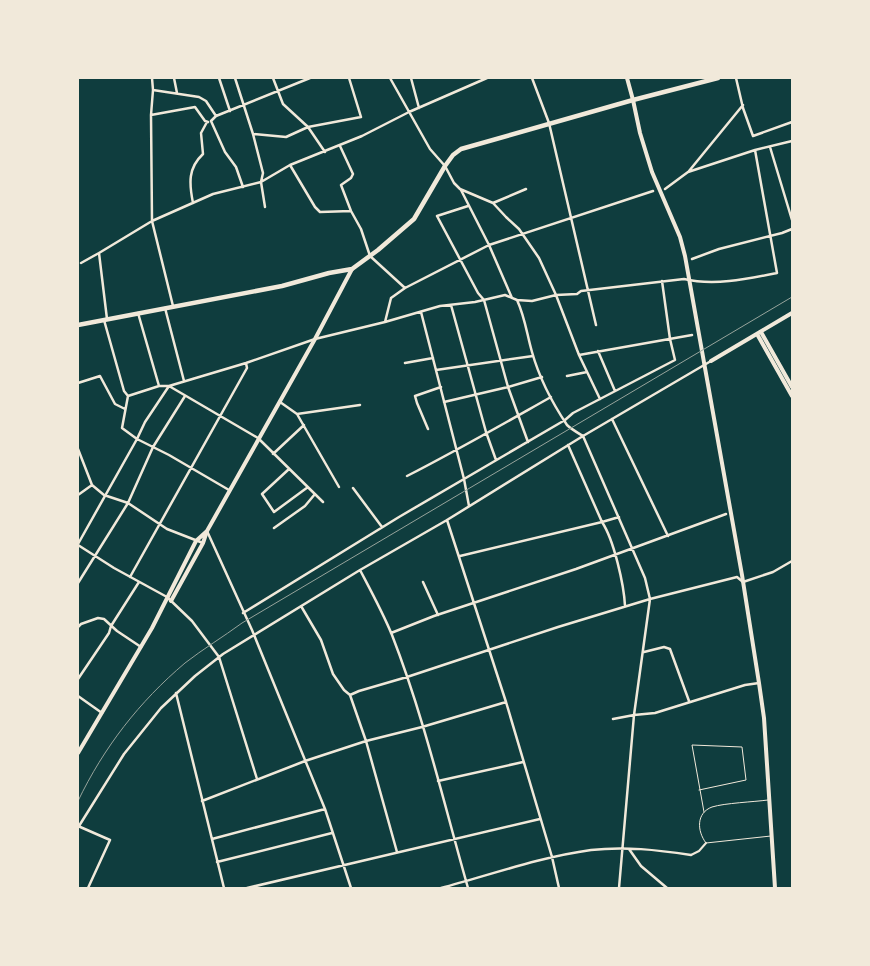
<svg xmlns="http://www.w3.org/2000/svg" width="870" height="966" font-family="Raleway,sans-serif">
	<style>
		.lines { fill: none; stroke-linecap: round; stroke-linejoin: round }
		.service { stroke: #f1e9da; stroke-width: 1 }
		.pedestrian { stroke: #f1e9da; stroke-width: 2 }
		.minor { stroke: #f1e9da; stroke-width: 2.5 }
		.secondary { stroke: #f1e9da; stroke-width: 4 }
		.primary { stroke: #f1e9da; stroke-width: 4 }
		.trunk { stroke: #f1e9da; stroke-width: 4.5 }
		.rail { stroke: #97a49c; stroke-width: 1 }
	</style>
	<rect width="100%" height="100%" fill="#0f3d3e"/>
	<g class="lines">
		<!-- service -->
		<path class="service" d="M699 790 746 780 742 747 692 745 704 812
			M768 800C753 802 725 803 712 807 696 813 697 831 706 843L771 836"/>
		<!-- pedestrian -->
		<path class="pedestrian" d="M691 855 699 851 706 843"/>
		<!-- minor -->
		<path class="minor" d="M152 78 153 90 151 115 152 221 173 306
			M174 78 177 93
			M219 78 230 111
			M235 78 253 134 263 173 261 182 265 207
			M273 78 283 104 308 127 325 152
			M390 78 430 149 445 166 454 183 460 189 493 203 506 217 519 229 539 258 556 295 532 301 517 300
			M411 78 419 108
			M532 78 549 123 596 325
			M736 78 743 108 753 136 792 122
			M153 90 199 97 206 101 216 116 211 121 225 152 236 167 243 187
			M151 115 195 107 205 121 208 122
			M216 116 310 78
			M253 134 286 137 308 127 361 117 349 78
			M340 146 353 174 351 178 341 185 351 211 361 229 370 256 405 288
			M770 147 792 220
			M755 150 792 141
			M290 165 315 207 320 212 351 211
			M689 171 743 105
			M461 190 489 245 512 298
			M193 203C189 183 188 168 203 154L201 133 207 122
			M493 203 526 189
			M468 206 437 216 478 293 484 300 508 387 528 442
			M99 253 152 221 213 194 261 182 290 165 362 136 409 112 487 78
			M692 259 719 249 782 233 792 229
			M81 263 99 253 107 319
			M451 305 486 432 496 460
			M165 308 184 381
			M421 312 464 479 469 506
			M138 313 159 386
			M385 322 391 298 405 288 489 245 653 191
			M598 351 615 391
			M579 355 692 335
			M405 363 433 358
			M436 370 533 356
			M567 376 587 372
			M78 383 100 376 115 404 125 409
			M169 386 258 438 323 502
			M169 386 145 422 137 439 169 455 229 490
			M128 396 159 386H169L246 363 315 339 385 322 440 306 475 302 505 295 517 300C525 317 527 335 532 352 539 377 553 404 567 425 571 429 578 433 583 436L645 578 650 599 634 715 613 719
			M600 399 579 355 556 295 577 294 581 291 684 279C714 286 747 279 777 273L755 150 688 172 665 189
			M280 402 297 414 339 487
			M444 402 508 387 542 377
			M297 414 360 405
			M612 419 668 536
			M428 429 417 403 415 396 441 387
			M568 445 602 522 619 517
			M78 449 92 485 104 495 128 503 153 447 185 396
			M273 454 304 425
			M289 469 262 494 274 512 308 487
			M407 476C456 451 503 424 551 397
			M353 488 382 527
			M78 495 92 485
			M447 520 506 702 552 857 559 888
			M274 528 305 506 315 494
			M207 531 252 630 325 809 351 888
			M78 544 137 439 122 428 128 396 124 391 104 320
			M78 545 114 568 167 597 192 621 219 657 257 779
			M460 556 602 522C614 540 624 585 625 606
			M360 570C371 591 383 613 392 635 424 717 444 804 468 888
			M130 577 247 368 246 363
			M423 582 438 615
			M78 583 128 503 167 529 203 543
			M301 606 321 640 333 674 344 690 350 695 359 691 407 677 558 627 650 599 737 577 743 582 773 572 792 561
			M243 613 399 517 565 420 573 413 675 360 670 339 662 281
			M78 627 81 624 98 618 104 619 117 631 141 647
			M391 633 434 616 576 569 726 514
			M644 652 664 647 670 649 689 701
			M78 679 109 633 111 626 139 582
			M176 693 224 888
			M350 695 366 741 397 852
			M78 696 102 713
			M438 781 523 762
			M202 801 305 761 366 741 422 727 506 702
			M78 826 110 840 88 888
			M79 826 124 754 161 708 195 676 223 654 360 570 447 520 583 436 711 361
			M212 839 325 809
			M629 849 641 866 667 888
			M217 862 332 833
			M247 888 540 819
			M441 888C490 875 540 857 591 850 624 846 658 850 691 855
			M619 888 634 715 655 713 745 685 759 683"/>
		<!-- secondary -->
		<path class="secondary" d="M633 100 640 133 652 172 680 237 685 256 742 575 759 683 764 718 775 888
			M761 332 792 387
			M757 334 792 396
			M711 361 792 313
			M171 601 203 543 207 531 315 339 352 269
			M78 753 152 628 196 541 207 531"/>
		<!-- primary -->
		<path class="primary" d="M627 78 633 100"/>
		<!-- trunk -->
		<path class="trunk" d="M78 325 282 286 329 273 352 269 378 250 414 219 445 166 453 155 461 149 633 100 718 78"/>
		<!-- rail -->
		<path class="rail" d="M78 801C104 747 139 702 185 663 203 649 223 637 242 623L792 297"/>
	</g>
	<!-- border -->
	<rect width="870" height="966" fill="none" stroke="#f1e9da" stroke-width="158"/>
</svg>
